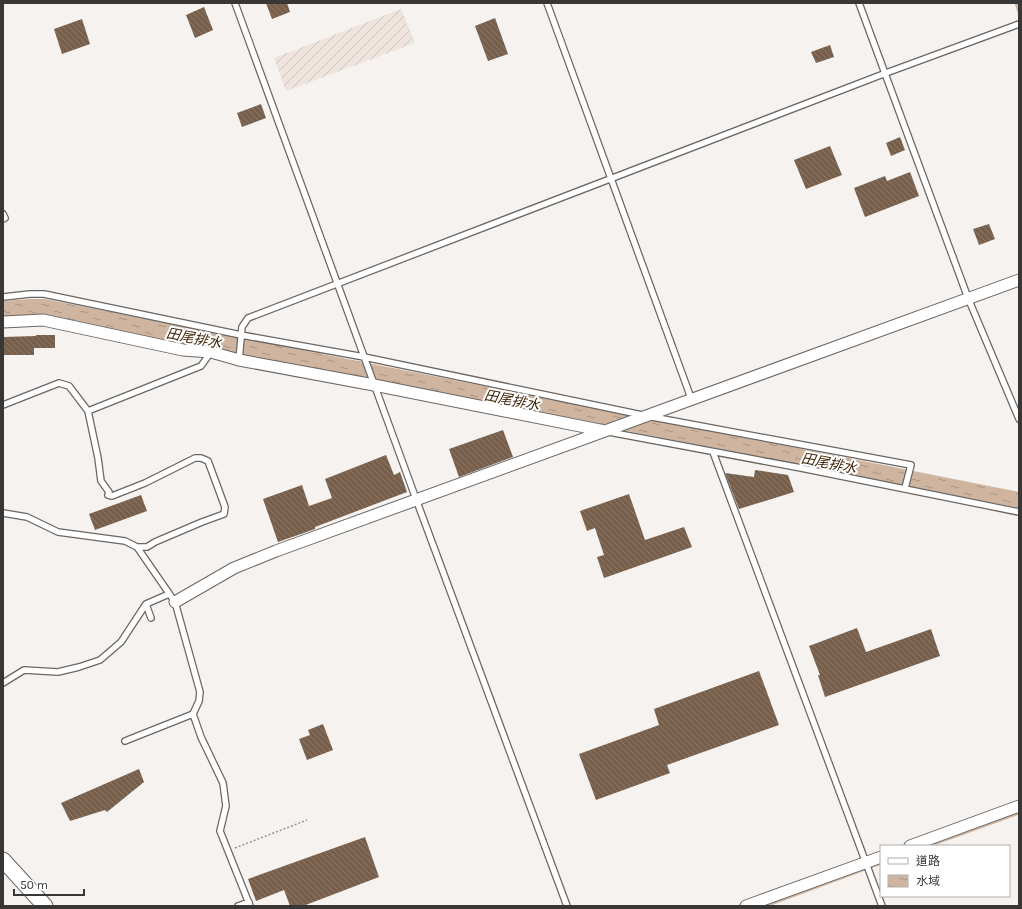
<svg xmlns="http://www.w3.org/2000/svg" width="1022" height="909" font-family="Karla,'Noto Sans TC',sans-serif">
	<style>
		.industrial { fill: url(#industrial-furrows) }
		.water { fill: url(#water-ripples) }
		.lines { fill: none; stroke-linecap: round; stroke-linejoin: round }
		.stream { stroke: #cfb59f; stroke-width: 3 }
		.building { fill: url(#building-back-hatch) }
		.lane-casing { stroke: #696664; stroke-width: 8 }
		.street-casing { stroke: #696664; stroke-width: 13 }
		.secondary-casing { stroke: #696664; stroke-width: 17 }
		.path { stroke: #959391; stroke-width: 1.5; stroke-dasharray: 2 2; stroke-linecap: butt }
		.lane { stroke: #fff; stroke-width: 5.5 }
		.street { stroke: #fff; stroke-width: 11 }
		.secondary { stroke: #fff; stroke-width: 15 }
		.labels { text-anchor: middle; stroke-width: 4; stroke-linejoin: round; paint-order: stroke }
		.water-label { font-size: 14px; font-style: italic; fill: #3e2206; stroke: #fff }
	</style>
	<defs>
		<pattern id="industrial-furrows" width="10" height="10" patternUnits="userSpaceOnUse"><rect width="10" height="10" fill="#eee4dd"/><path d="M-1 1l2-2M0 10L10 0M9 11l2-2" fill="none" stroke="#cdc4be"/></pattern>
		<pattern id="water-ripples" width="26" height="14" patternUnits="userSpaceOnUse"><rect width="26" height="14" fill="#cfb59f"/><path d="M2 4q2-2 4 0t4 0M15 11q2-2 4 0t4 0" fill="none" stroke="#a99482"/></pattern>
		<pattern id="building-back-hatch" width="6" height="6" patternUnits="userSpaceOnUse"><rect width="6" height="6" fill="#775f4b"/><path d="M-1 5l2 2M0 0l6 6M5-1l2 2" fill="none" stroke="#8a7869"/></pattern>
	</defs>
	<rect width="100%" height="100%" fill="#f5f2ef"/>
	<!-- industrial -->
	<path class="industrial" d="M401 9 415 43 286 91 274 58Z"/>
	<!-- water -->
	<path class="water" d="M29 299H45L1019 492V508L42 316 3 318V301Z"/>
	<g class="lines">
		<!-- stream -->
		<path class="stream" d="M1016 3 1019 12
			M928 846 1019 813
			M765 906 881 863"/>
	</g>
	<!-- building -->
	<path class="building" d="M266 3H287L290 12 272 19Z
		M204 7 213 30 195 38 186 15Z
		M495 18 508 54 488 61 475 26Z
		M82 19 90 44 62 54 54 29Z
		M830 45 834 57 816 63 811 52Z
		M261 104 266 118 242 127 237 113Z
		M900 137 905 150 891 156 886 143Z
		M830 146 842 175 806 189 794 160Z
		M910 172 919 196 865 217 854 188 885 176 887 181Z
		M989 224 995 239 979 245 973 229Z
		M36 335H55V348H34V355H3V337L36 336Z
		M503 430 513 457 459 477 449 449Z
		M386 455 394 475 400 472 407 492 315 527V529L278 542 263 499 302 485 309 506 332 498 325 479Z
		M755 470 788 475 794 492 739 509 725 473 754 477Z
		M629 494 645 540 684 527 692 547 604 578 597 557 604 555 595 528 587 531 580 511Z
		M141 495 147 511 95 530 89 514Z
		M857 628 866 652 931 629 940 656 825 697 818 675H820L809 646Z
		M759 671 779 725 667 765 670 773 596 800 579 754 659 725 654 709Z
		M323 724 333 750 307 760 299 739 310 735 308 730Z
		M139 769 144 782 107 812 105 810 70 821 61 803Z
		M365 837 379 877 303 906H290L284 890 256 901 248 879Z"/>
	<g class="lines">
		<defs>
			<path id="lane" d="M235 3 416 499 567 906
				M547 3 691 398
				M859 3 968 298 1019 419
				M3 214 5 218 3 219
				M3 297 30 294H44L241 335 364 357 647 416 911 465 905 488
				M239 360 242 327 248 318 886 73 1019 24
				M3 405 59 383 69 386 88 411 98 458 101 481 109 492 108 495 112 496 145 483 195 458H201L208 461 225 507 224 514 202 522 155 542 147 547H137
				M88 411 201 366 211 352
				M609 432 801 468 1019 512
				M713 452 882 906
				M3 513 27 517 58 532 125 541 137 547 175 602 200 692 199 701 193 714 201 737 223 783 226 806 220 831 250 906
				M146 604 151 618
				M3 683 24 670 58 672 79 667 100 660 121 642 146 604 169 594
				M125 741 193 714
				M238 906 249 902"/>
			<path id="street" d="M3 322 43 320 183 350 211 352 239 360 374 385 605 431
				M175 602 234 568 276 551 1019 280
				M910 846 1019 806
				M746 906 881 857"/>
			<path id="secondary" d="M3 860 45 906"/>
		</defs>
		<!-- lane casing -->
		<use href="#lane" class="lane-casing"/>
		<!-- street casing -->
		<use href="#street" class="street-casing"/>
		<!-- secondary casing -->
		<use href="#secondary" class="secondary-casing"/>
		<!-- path -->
		<path class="path" d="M235 848 307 820"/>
		<!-- lane -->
		<use href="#lane" class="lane"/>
		<!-- street -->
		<use href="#street" class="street"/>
		<!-- secondary -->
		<use href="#secondary" class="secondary"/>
	</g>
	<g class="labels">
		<!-- water labels -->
		<g class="water-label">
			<text transform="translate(194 338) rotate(11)" y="5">田尾排水</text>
			<text transform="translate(512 400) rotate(11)" y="5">田尾排水</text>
			<text transform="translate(829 463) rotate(11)" y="5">田尾排水</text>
		</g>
	</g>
	<!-- border -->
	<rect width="1022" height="909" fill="none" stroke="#383736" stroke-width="8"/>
	<!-- legend -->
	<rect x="880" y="845" width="130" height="52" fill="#ffffff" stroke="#afafaf"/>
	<rect x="888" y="858" width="20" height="6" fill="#ffffff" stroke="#afafaf"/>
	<text x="916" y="865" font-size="12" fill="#383736">道路</text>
	<rect x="888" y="875" width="20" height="12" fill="url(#water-ripples)" stroke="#afafaf"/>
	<text x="916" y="885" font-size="12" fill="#383736">水域</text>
	<!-- scale -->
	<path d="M14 889v6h70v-6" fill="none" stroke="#383736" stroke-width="2"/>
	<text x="20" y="889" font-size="12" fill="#383736" stroke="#ffffff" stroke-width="3" paint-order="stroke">50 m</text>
</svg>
